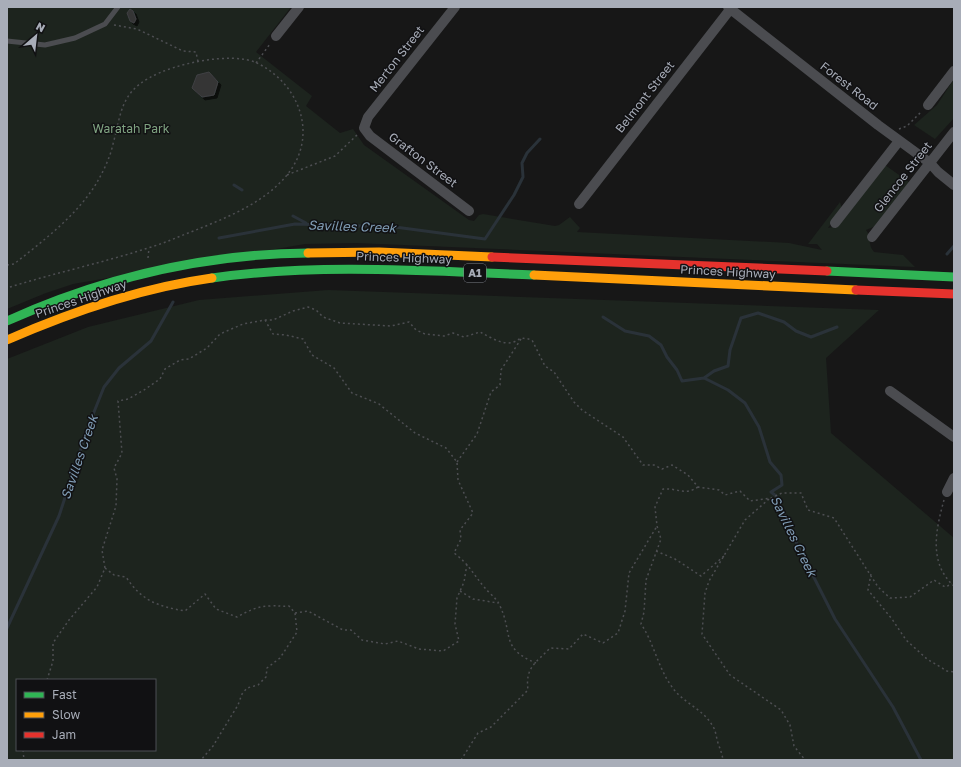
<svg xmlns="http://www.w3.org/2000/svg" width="961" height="767" font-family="'Golos Text',sans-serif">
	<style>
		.green { fill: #1d241e; fill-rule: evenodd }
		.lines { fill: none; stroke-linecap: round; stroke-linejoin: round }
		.stream { stroke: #2a3239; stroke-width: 3 }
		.building { fill: #353536; stroke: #3f4043; filter: url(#shadow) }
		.path { stroke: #4d4e52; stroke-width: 1.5; stroke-dasharray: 2 3; stroke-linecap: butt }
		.lane { stroke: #4b4c50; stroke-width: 5 }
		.street { stroke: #4b4c50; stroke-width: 10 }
		.fast { stroke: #30b455; stroke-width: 9 }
		.slow { stroke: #ff9f0a; stroke-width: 9 }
		.jam { stroke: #e5322d; stroke-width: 9 }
		.labels { text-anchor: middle; stroke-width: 3; stroke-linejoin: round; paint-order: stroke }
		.shield { fill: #111113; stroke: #7b7e86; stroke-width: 1 }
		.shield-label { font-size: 11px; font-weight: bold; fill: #a8adb8 }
		.street-label { font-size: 12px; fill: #a8adb8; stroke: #111113 }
		.park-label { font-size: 12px; fill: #7fa381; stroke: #111113 }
		.water-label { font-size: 13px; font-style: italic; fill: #7f9bb3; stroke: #111113 }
	</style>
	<defs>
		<filter id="shadow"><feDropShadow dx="3" dy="3" stdDeviation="0" flood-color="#0009"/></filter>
	</defs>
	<rect width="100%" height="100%" fill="#171717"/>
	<!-- green -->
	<path class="green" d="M7 7H291L256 52 312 96 306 106 340 133 353 129 364 145 469 220 474 221 479 215 483 214 555 226 559 225 570 217 580 228 577 232 789 243 822 250 817 244H808L840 202 842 209 828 228 838 226 885 165 909 182 878 225 866 230C872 237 867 244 874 252L903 255 915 267 356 243 305 244 73 284 46 293 7 309Z
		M954 79V118L935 139 914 125 937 105Z
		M328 290 879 310 826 358 831 433 954 538V760H7V359L88 327 199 300ZM17 680H155V750H17Z"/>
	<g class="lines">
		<!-- stream -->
		<path class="stream" d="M234 185 242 190
			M293 216 306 223
			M219 238 295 224 395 227 485 239 514 195 523 177 522 163 527 153 540 139
			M947 254 954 246
			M603 317 625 331 649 336 661 345 667 357 677 370 682 381 704 378 728 390 745 403 759 427 770 462 781 475 782 485 771 492 776 496 796 542 835 619 893 707 921 760
			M704 378 714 371 728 366 730 350 741 318 758 313 784 322 796 331 811 337 837 327
			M7 628 59 516 88 427 104 387 119 368 151 341 173 302"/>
	</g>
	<!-- building -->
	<path class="building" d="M130 9 133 11 136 19 134 23 130 21 127 13Z
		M209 72 218 82 214 95 202 97 192 88 197 75Z"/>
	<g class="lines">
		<!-- path -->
		<path class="path" d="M114 25 137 29 183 51 196 52 198 62
			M256 63 270 44
			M899 129 907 126 921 112
			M287 175 335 156 357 135
			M148 258 149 248
			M7 265 14 264C43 241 76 216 96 184 103 172 110 158 113 144 121 115 120 94 149 78 173 64 231 51 257 63 300 84 319 136 287 175 264 203 228 217 196 230 180 236 165 243 148 248 102 263 54 273 7 288
			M265 320 273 334 286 335 303 339 312 355 334 368 352 393 379 404 415 433 446 448 457 462 458 480 473 513 460 530 461 539 454 553C469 564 473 574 485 588 489 593 496 598 499 604 514 633 499 648 536 663
			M457 462 477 434 491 392 500 385 501 370 521 339
			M698 487C684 496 679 488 663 489L655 507 657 526 661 539 646 580 644 612 641 624C654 643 658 668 672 687 683 703 703 709 712 725 716 730 716 737 718 743 720 749 722 753 723 760
			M769 499 745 520 709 581 705 593 702 634 730 675 781 710 790 725 794 746 805 760
			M944 500C936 529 928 563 954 586
			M656 551 675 559 701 576 724 556
			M105 568 114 575 126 577C142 601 157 606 185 611L205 594 216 609 237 617C248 611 258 606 270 606 277 605 281 607 289 606L295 613 297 632 280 658 267 668 266 677 258 685 247 688 242 694 238 705 213 746 201 760
			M871 574 868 590 892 619 906 640 927 659 947 671 954 672
			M460 591 473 599 498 603
			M295 613 308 611 343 630H351L362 640 385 644 398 641 419 649 443 651 459 641 455 624 457 598 464 582 467 564
			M47 680 53 661V643L69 620 97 587 105 568 102 550 116 506 117 479 114 468 122 453 118 401 128 399 144 390 160 379 165 369 180 360 189 359 207 348 220 334 243 324 265 320H273L293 311 308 307 316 310 323 317 340 323 391 326 409 322 416 330 425 334 444 336 453 333 464 337 480 332C488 336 497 342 507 343 520 343 516 335 532 340L545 366 554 372 574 402 582 410 623 437 643 465H654L662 469 672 465 688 475 698 487 719 490 725 495 740 491 750 501 771 498 782 493H801L808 510 834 518 878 587 890 598 910 597 934 580 945 587 952 584
			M23 750 24 760
			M461 760 478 733 491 727 528 690C525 667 536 663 550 648L569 649 583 634 603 643 618 633 625 611 629 573 657 526"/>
		<!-- lane -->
		<path class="lane" d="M7 41 45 45 75 38 105 24 118 7"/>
		<!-- street -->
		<path class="street" d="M455 7 368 117 364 128 370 136 469 211
			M728 7 878 125 930 163 938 172 954 185
			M276 36 299 7
			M928 105 954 71
			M579 204 732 7
			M835 223 899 141
			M872 237 954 132
			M890 391 954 437
			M947 492 954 478"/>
		<!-- fast -->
		<path class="fast" d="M827 271 954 277
			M212 278C319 263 426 271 534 275
			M7 321C102 278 203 254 308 253"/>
		<!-- slow -->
		<path class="slow" d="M308 253 379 252 492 257
			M534 275 856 290
			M7 340C73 311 140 288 212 278"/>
		<!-- jam -->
		<path class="jam" d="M492 257 827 271
			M856 290 954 294"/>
	</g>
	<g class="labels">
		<!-- shield labels -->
		<rect class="shield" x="464" y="264" width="22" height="18" rx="3"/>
		<g class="shield-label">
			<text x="475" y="277">A1</text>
		</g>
		<!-- street labels -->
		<g class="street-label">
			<text transform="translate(397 59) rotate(-52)" y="4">Merton Street</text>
			<text transform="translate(849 86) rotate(38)" y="4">Forest Road</text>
			<text transform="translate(645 97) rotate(-52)" y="4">Belmont Street</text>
			<text transform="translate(423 160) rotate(37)" y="4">Grafton Street</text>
			<text transform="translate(903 177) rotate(-52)" y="4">Glencoe Street</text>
			<text transform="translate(404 258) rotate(2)" y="4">Princes Highway</text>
			<text transform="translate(728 272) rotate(3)" y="4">Princes Highway</text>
			<text transform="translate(81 299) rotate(-19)" y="4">Princes Highway</text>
		</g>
		<!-- park labels -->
		<g class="park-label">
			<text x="131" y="133">Waratah Park</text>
		</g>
		<!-- water labels -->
		<g class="water-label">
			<text transform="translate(352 226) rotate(2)" y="5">Savilles Creek</text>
			<text transform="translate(79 457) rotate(-71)" y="5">Savilles Creek</text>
			<text transform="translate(794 536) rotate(64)" y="5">Savilles Creek</text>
		</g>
	</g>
	<!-- border -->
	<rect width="961" height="767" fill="none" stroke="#a8adb8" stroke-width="16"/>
	<!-- legend -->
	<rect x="16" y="679" width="140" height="72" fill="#111113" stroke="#4d4f55"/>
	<rect x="24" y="692" width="20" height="6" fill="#30b455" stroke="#4d4f55"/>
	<text x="52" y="699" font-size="12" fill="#a8adb8">Fast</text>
	<rect x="24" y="712" width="20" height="6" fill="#ff9f0a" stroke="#4d4f55"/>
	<text x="52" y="719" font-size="12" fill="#a8adb8">Slow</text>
	<rect x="24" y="732" width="20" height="6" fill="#e5322d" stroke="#4d4f55"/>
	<text x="52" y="739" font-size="12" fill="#a8adb8">Jam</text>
	<!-- north arrow -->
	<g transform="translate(36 36) rotate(28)" stroke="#111113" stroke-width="3" paint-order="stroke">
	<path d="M0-3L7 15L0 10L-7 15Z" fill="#a8adb8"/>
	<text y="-6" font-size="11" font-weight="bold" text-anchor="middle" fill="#a8adb8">N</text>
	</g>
</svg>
